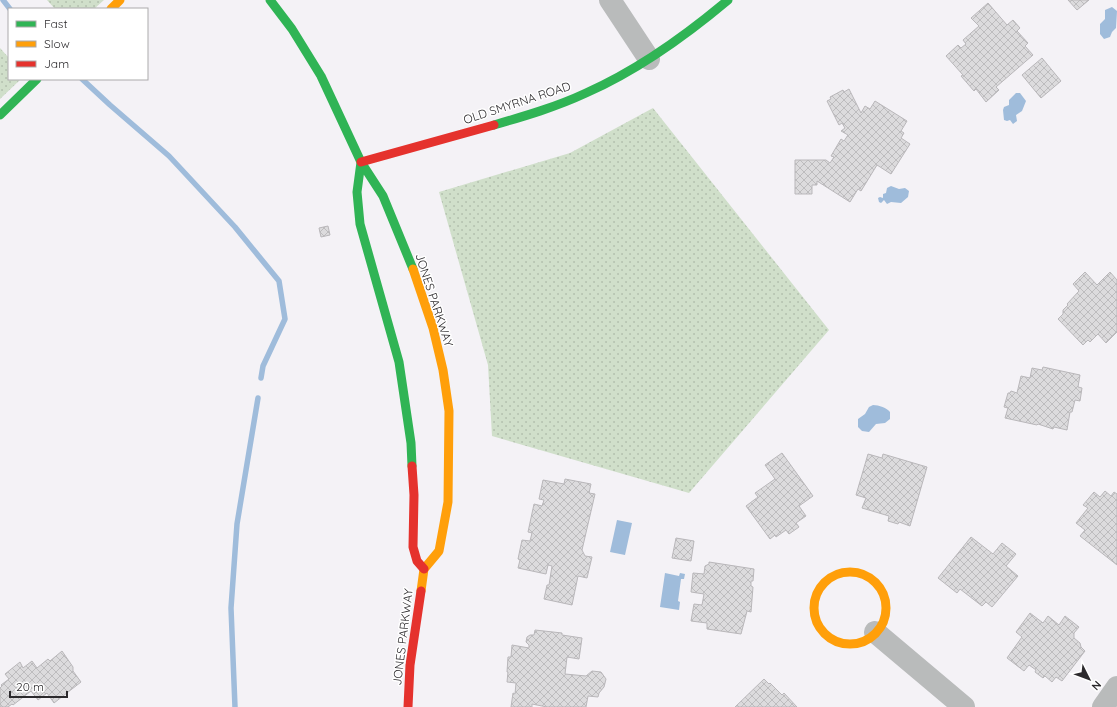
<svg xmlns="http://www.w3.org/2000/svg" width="1117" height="707" font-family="Quicksand,sans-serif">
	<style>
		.grass { fill: url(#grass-dots) }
		.water { fill: #9fbcdb }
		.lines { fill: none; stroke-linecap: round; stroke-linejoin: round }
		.stream { stroke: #9fbcdb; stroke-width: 5.5 }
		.building { fill: url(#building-cross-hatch); stroke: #b9b7ba }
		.street { stroke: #b9bbbb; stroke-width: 22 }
		.fast { stroke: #30b455; stroke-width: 9 }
		.slow { stroke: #ff9f0a; stroke-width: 9 }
		.jam { stroke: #e5322d; stroke-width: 9 }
		.labels { text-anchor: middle; stroke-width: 3; stroke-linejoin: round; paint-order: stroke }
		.street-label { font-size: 12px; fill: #2c2a2d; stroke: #fff }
	</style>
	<defs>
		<pattern id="grass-dots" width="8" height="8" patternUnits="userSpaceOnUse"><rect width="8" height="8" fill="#d0dfca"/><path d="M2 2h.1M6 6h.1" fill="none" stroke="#b3c0ae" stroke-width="1.8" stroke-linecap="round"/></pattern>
		<pattern id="building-cross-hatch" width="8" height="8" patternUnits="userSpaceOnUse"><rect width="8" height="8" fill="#dcdbdd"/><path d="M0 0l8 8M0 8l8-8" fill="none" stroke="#bdbcbe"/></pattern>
	</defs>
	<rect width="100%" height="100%" fill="#f4f2f6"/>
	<!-- grass -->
	<path class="grass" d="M47 0H104L94 9H55Z
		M0 48 9 58V79H21L0 99Z
		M653 108 829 330 689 493 492 436 488 365 439 192 570 153Z"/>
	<!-- water -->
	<path class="water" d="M1112 7 1117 11 1116 28 1112 32 1110 37 1104 39 1100 34V24L1105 19V10Z
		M1016 93H1020L1026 101 1022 111 1016 115 1017 121 1013 124 1010 120 1007 121 1004 120 1003 110 1004 107 1009 105V100Z
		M891 186 899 189 905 188 909 191 908 197 901 203 891 202 887 204 884 200 881 203 879 202 878 198 880 197 883 198V194L886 193 887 188Z
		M873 405C879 405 887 408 890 412V419L885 423 876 424 869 432 862 431 858 427V419L865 414 869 407Z
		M617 520 632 523 625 555 610 552Z
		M665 573 679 576 680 573 685 574 684 579H681L678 601 680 602 679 610 660 607Z"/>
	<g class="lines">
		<!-- stream -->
		<path class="stream" d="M3 0 10 9
			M82 79 110 105 169 156 235 227 279 281 285 319 263 366 261 378
			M235 707 231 608 237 524 258 398"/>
	</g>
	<!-- building -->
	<path class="building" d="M1068 0H1089L1077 10Z
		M988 3 1007 25 1013 20 1020 28 1017 31 1028 43 1025 46 1033 55 996 87 999 90 986 102 976 89 974 91 961 76 963 75 946 56 958 45 961 48 966 44 963 40 979 26 971 18Z
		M1042 58 1061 81 1041 98 1022 75Z
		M849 89 861 113 865 106 870 109 875 101 907 121 901 131 904 133 901 138 910 144 891 174 877 165 861 191 858 189 850 202 817 181V185H812V194H795V160H826L830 163 834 157 831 156 841 139 844 141 848 135 841 131 845 128 842 123 839 125 827 101 831 99 830 97 843 90 844 92Z
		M328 226 330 235 321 237 319 228Z
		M1085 272 1097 285 1110 272 1117 280V332L1106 343 1098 334 1090 342 1088 340 1083 345 1058 319 1063 314V310L1068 305 1067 304 1079 291 1073 284Z
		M1043 367 1080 375 1078 387 1082 388 1080 401 1075 400 1072 412H1070L1067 430 1054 427 1053 429 1038 424 1037 425 1005 418 1008 408 1004 407 1008 393H1010L1011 391 1017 393 1021 376 1030 378 1032 368 1042 370Z
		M782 453 813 496 799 506 806 516 796 523 799 527 789 534 786 530 776 537 775 535 770 539 746 506 758 497 755 493 775 479 765 465Z
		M868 454 882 458 883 454 927 467 910 526 899 522 898 524 888 521 889 516 862 508 866 498 856 495Z
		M565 479 591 484 589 493 595 494 582 550 585 556 592 557 587 578 578 576 572 605 544 599 547 585H549L552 566 548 565 546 574 518 568 520 560 518 559 522 540 530 541 532 533 528 532 534 504 542 506 544 500 539 499 543 480 564 484Z
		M1105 491 1111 496 1114 492 1117 494V565L1080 536 1085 530 1076 523 1088 508 1083 505 1094 492 1100 497Z
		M971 537 993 554 1002 543 1016 554 1006 566 1018 576 992 607 986 602 982 606 960 589 957 593 938 578Z
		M676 538 694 541 691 561 672 558Z
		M709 562 754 569 753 581H751V586L753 587 751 612 747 611 741 634 707 629V623L691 621 694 604 702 605 704 594 691 592 693 573 704 574 705 566 709 564Z
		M1030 613 1043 623 1048 616 1059 625 1065 616 1079 627 1074 633V638L1080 643 1081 647 1085 651 1062 681 1056 677 1052 682 1045 676 1043 678 1035 672 1036 670 1029 665 1024 671 1007 658 1022 637 1016 632Z
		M535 630 562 633V635L582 638 579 659 567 657 565 674 586 676 592 671 601 672 606 679 604 687 599 693 598 697 588 696 586 707H547L532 704V707H511L513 693 515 694 516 683 507 682 508 672H507L508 657H511L512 645 529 648V645L526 642 527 637 530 635H534Z
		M62 651 73 667V671L81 682 54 703 47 693 38 700 31 691 13 705 12 704 8 707H0V688L2 686 1 685 9 679 5 674 20 662 23 668 32 661 37 668 48 659 50 661Z
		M764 679 769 684 770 683 782 695 784 693 797 707H735Z"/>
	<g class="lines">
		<!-- street -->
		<path class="street" d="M610 0 649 59
			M875 632 964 707
			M1103 707 1117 687"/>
		<!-- fast -->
		<path class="fast" d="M270 0 292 29 321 76 361 162 383 196 413 269
			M0 115 37 79
			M494 125C525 116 556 107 586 93 638 70 684 37 728 0
			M361 162 357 192 360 224 399 362 411 443 412 466"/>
		<!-- slow -->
		<path class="slow" d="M111 9 120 0
			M413 269 433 328 443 370 449 411 448 502 439 551 424 569 421 591
			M814 608a36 36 0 1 1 72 0a36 36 0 1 1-72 0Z"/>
		<!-- jam -->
		<path class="jam" d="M361 162 494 125
			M412 466 414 495 413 547 417 561 424 569
			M408 707 410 665 421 591"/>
	</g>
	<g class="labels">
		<!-- street labels -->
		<g class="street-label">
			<text transform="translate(517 103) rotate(-18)" y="4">OLD SMYRNA ROAD</text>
			<text transform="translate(434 300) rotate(72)" y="4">JONES PARKWAY</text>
			<text transform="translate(403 637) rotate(-83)" y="4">JONES PARKWAY</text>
		</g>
	</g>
	<!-- legend -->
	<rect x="8" y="8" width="140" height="72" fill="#ffffff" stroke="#abaaab"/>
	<rect x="16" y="21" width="20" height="6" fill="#30b455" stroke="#abaaab"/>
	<text x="44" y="28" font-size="12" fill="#2c2a2d">Fast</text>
	<rect x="16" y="41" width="20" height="6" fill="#ff9f0a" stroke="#abaaab"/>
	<text x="44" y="48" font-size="12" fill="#2c2a2d">Slow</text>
	<rect x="16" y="61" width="20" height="6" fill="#e5322d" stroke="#abaaab"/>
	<text x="44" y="68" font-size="12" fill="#2c2a2d">Jam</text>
	<!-- north arrow -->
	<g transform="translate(1089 679) rotate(132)" stroke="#ffffff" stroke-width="3" paint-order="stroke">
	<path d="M0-3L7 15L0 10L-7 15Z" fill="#2c2a2d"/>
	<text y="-6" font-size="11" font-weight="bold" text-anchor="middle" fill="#2c2a2d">N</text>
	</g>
	<!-- scale -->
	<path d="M10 691v6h57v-6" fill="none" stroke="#2c2a2d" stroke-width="2"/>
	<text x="16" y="691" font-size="12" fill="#2c2a2d" stroke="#ffffff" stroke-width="3" paint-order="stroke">20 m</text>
</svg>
